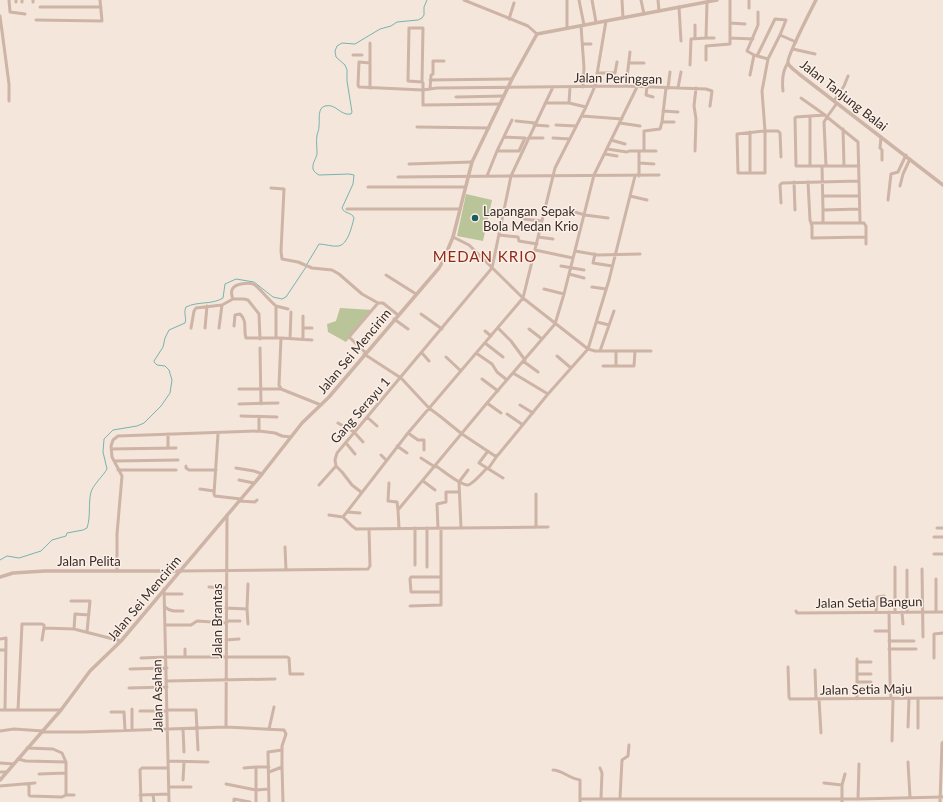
<svg xmlns="http://www.w3.org/2000/svg" width="943" height="802" font-family="Lato,sans-serif">
	<style>
		.green { fill: #bac499 }
		.lines { fill: none; stroke-linecap: round; stroke-linejoin: round }
		.stream { stroke: #77b4b0; stroke-width: 1 }
		.minor { stroke: #cdb4a6; stroke-width: 3 }
		.tertiary { stroke: #cdb4a6; stroke-width: 3.5 }
		.poi-dot { fill: #195e5c; stroke: #fbf0e8; stroke-width: 1.5 }
		.labels { text-anchor: middle; stroke-width: 3; stroke-linejoin: round; paint-order: stroke }
		.street-label { font-size: 13px; fill: #392b27; stroke: #fbf0e8 }
		.poi-label { font-size: 13px; fill: #392b27; stroke: #fbf0e8; text-anchor: start }
		.quarter-label { font-size: 15px; letter-spacing: 1px; fill: #8f2a19; stroke: #fbf0e8 }
	</style>
	<rect width="100%" height="100%" fill="#f4e6db"/>
	<!-- green -->
	<path class="green" d="M466 194 492 200 483 241 457 236Z
		M340 308 373 310 346 342 328 332 327 324 336 321Z"/>
	<g class="lines">
		<!-- stream -->
		<path class="stream" d="M307 264 319 244C325 244 332 247 339 246 348 244 352 226 354 218 352 212 344 214 342 208L353 184 354 175 349 174 319 175C316 173 314 172 313 169 312 163 316 159 317 154 317 147 316 141 317 135 318 132 319 129 319 126 320 120 317 108 325 106 336 103 340 116 351 114L352 112 347 81V70L345 65 336 57 335 51 337 46 342 43 355 44 380 29 391 26 397 22 418 20 422 18 424 15V7L427 0
			M0 560 7 556 19 558 41 551 52 540 66 536 67 533 83 530 87 528C91 516 88 504 91 492 93 485 103 476 107 469L103 452 104 439 113 430 137 426 144 423 161 406 170 393 172 380 169 370 165 366 157 365 154 362V361L163 347 165 338 169 330 185 323C187 318 183 313 186 307 198 301 212 305 223 298L225 284 236 279 254 282 273 297 282 299 286 297 306 267"/>
		<!-- minor -->
		<path class="minor" d="M9 0 10 12 25 14
			M22 0V2
			M464 0 528 26 537 34
			M579 0 584 25
			M592 0 596 22
			M622 0 623 18
			M641 0 644 14
			M658 0 659 11
			M749 0V8
			M16 2V0
			M33 2V0
			M40 7H101
			M679 7 681 41
			M758 12V25L747 51 754 55 768 59
			M0 16 9 84V101
			M509 19 514 3
			M36 20 102 21 100 0
			M730 23 745 24
			M581 26 584 68 583 87
			M567 28V0
			M695 38V25
			M706 38H714
			M730 38 753 39
			M370 43V88
			M582 44H591
			M793 49 815 54
			M353 55H362
			M757 56 775 19 786 20 780 35
			M706 60V46L730 44V0
			M370 63 359 62 358 85 359 87 423 90 437 88 626 86 706 89 712 91 710 106
			M629 63H644
			M690 65 691 39 706 38 707 2
			M597 73H615L617 62
			M750 75 754 55
			M430 80 512 79
			M422 82 423 28H409L408 81 422 82 423 83V105L500 104
			M626 86 630 52
			M647 87 646 95 653 97
			M666 88 662 122H674
			M668 88 670 72
			M678 88 681 72
			M430 89 431 75 433 74V61H444
			M783 91C782 82 782 71 788 63
			M456 97 504 96
			M801 98 825 115
			M834 101 844 86 848 76
			M545 103H569L586 107
			M569 103 570 87
			M663 111 678 112
			M582 116 622 119
			M810 116V166
			M516 121 535 123
			M620 123 640 126
			M534 125 548 126
			M556 125 576 126
			M417 127 489 128
			M843 129 844 166
			M750 132V173
			M881 137 880 148 882 150V160
			M528 138H543
			M553 138 570 139
			M611 140 625 144
			M607 149 627 152 629 151H656
			M497 151H519L525 138 504 137
			M644 151V131L660 129 662 122
			M695 151 696 119 694 106 696 88
			M605 154 617 156
			M781 157 780 133 778 131H765L737 134 738 173H765V131L762 91 768 59 780 35 796 42
			M639 163 654 164
			M409 164 472 162
			M822 166H796L795 118 796 117 825 115 827 117 837 103
			M826 166H859
			M487 176 497 151 512 120
			M639 176V151
			M398 177 511 176 659 175
			M859 181 860 222
			M794 182 795 210
			M808 182 810 220 812 226V238L865 237
			M900 186 903 174 910 159
			M368 187H465
			M271 188 284 189 281 251 282 259 298 262 312 268 332 270 339 274 362 294 378 303 349 337 366 353
			M630 196 647 200
			M823 196H859
			M888 200 891 174 898 172 906 155
			M781 203 780 185 782 183 859 181 858 142 827 117 824 122 826 166H822L823 210 859 209
			M347 209H460
			M568 210 585 215 608 218
			M823 210V223H864L866 226V244
			M523 219 542 221
			M811 223H823
			M499 235 518 237 519 241 537 244
			M453 237 469 245 523 298 588 349 595 351H651
			M538 237 553 239
			M535 250 573 258
			M575 251 598 255 640 254
			M595 254 593 263 612 266
			M561 266 584 270
			M569 274 584 278
			M386 275 416 294
			M592 287 606 289
			M544 289 564 294
			M233 299C232 297 231 292 232 290 234 283 250 282 255 285 258 287 271 302 276 306V338H281L279 385 281 389
			M378 303H383L398 315
			M276 306 288 309
			M421 314 442 329
			M394 319 408 329
			M597 322 609 325
			M234 326 235 315 240 314C248 321 243 330 246 338H276
			M191 328 194 311 196 308 222 305 233 299H244L248 300 259 314 260 339
			M205 328 207 306
			M219 328 222 305
			M303 328H312
			M498 328 511 341 525 360
			M529 329 542 339
			M485 331 491 336
			M281 338 312 340
			M290 339 291 312
			M303 339V316
			M485 343 503 357
			M260 348 261 404
			M600 351 614 311
			M616 351V366
			M422 353 429 361
			M476 353 492 364 497 372 507 380
			M364 354 401 378 429 408 441 417 462 434 495 456 498 455 548 394 588 349 609 280 635 176
			M557 356 571 368
			M446 357 461 371
			M523 361 538 372
			M603 366H634L635 351
			M513 373 548 394
			M482 379 498 391
			M239 389H281L321 405
			M487 403 501 413
			M239 404 278 403
			M520 405 533 413
			M507 414 523 425
			M241 416 277 417
			M259 417V431
			M367 417 377 426
			M338 423 354 432 363 442
			M408 433 418 440H424V450
			M168 434V448
			M218 434 214 494 215 496 241 499
			M346 443 355 454
			M397 446 407 453
			M111 449 176 448
			M488 451 479 463 503 478
			M381 455 386 460
			M421 458 435 467
			M114 461 178 460
			M186 466V468L189 470H216
			M436 466C442 470 461 486 468 485 473 484 483 472 487 468
			M236 468 254 471 262 474
			M488 469 497 456
			M118 470H176
			M239 480 254 483
			M423 481 435 490
			M389 483 388 501 397 502 398 510
			M319 485 336 466
			M200 489 214 491
			M361 492 352 485 342 472 336 466 335 460 337 453 492 268 511 176 553 87
			M536 494V527
			M239 501 255 502 257 500
			M347 512 360 513
			M329 515 343 517
			M548 527 356 529 352 526 343 517 408 433 523 298 555 168 586 107 595 86 606 21
			M399 528 398 510 487 403 555 324 564 294 594 175 637 87
			M438 528 437 504 446 502V492H459
			M461 528 459 482 468 470
			M937 528H943
			M934 537H943
			M285 547 286 570
			M934 554H943
			M415 565V528
			M427 567V528
			M895 567V612
			M922 569 923 637
			M117 571V534L122 476 112 457 111 446 113 440 118 436 259 431 275 433 282 436 291 437
			M180 571 368 569 370 566 369 529
			M936 579V611
			M209 587 227 588
			M164 589 169 802
			M441 592H411L410 579 411 577H441
			M165 594H182
			M71 601H90L87 632
			M410 606 441 605V528
			M165 607C170 612 177 611 183 611
			M226 608 247 609 248 584
			M247 609 248 624
			M796 611 797 613 943 612
			M876 612 877 597 884 596
			M889 612 890 679 891 699
			M902 612 903 624
			M907 612V570
			M227 621H240
			M165 625H191L197 621 227 623
			M74 629 75 614 89 615
			M875 631H889
			M0 639 6 638V641L5 710
			M42 640 44 628
			M226 640 239 639
			M889 641H914
			M185 649V657
			M889 649H916
			M0 650H6
			M141 658 167 657H287L289 658 290 674H303
			M934 658V634L943 633
			M857 659V699
			M857 662H871
			M788 667 789 697 790 699 943 698
			M130 669 167 668
			M815 670 816 699
			M857 674H871
			M167 681 275 679
			M857 682H871
			M129 688 167 687
			M918 698V728
			M819 699 821 733
			M132 709V730
			M0 710H61
			M18 710 22 624H42L44 625V628L74 629 121 641
			M167 710H196L198 750
			M140 711H167
			M111 712H124L125 730
			M226 727 227 515
			M908 727 909 698
			M183 729 184 752
			M269 729 274 707
			M0 731 14 729 43 731
			M42 732H83L226 727 284 730 286 734 282 746V767L269 772
			M892 741 893 699
			M27 748 53 749 62 753 66 762V795
			M18 759 26 761 66 762
			M168 761 208 762
			M908 762 910 797
			M0 763 14 764
			M282 767 283 802
			M244 768 256 767
			M600 768 602 773 601 798
			M553 770C562 770 570 779 580 780V802
			M0 772H7
			M39 774 66 773
			M183 780 184 762
			M824 783 842 785
			M29 784V795L30 796 62 797 66 795H74
			M226 784 256 790 269 789
			M0 786 35 783
			M169 787H191
			M140 795 169 794
			M153 795 154 802
			M620 798 622 760 628 756 629 745
			M580 799H858L943 797
			M858 799 859 764
			M141 802 140 770 142 768H168
			M234 802V799L250 802
			M256 802V767H269
			M269 802 268 752 282 750
			M842 802V785L845 774
			M940 802 942 743 943 742"/>
		<!-- tertiary -->
		<path class="tertiary" d="M816 0C812 8 786 58 788 63 789 67 796 71 799 74L943 185
			M0 577 13 573 45 571H179
			M0 780 61 710 90 671 121 641 262 474 302 423 329 397 439 268 443 261 453 237 472 162 512 79 537 34 717 0"/>
	</g>
	<!-- markers -->
	<circle class="poi-dot" cx="475" cy="218" r="4"/>
	<g class="labels">
		<!-- street labels -->
		<g class="street-label">
			<text transform="translate(618 78) rotate(1)" y="5">Jalan Peringgan</text>
			<text transform="translate(844 95) rotate(38)" y="5">Jalan Tanjung Balai</text>
			<text transform="translate(354 351) rotate(-50)" y="5">Jalan Sei Mencirim</text>
			<text transform="translate(360 410) rotate(-49)" y="5">Gang Serayu 1</text>
			<text x="89" y="566">Jalan Pelita</text>
			<text transform="translate(144 598) rotate(-50)" y="5">Jalan Sei Mencirim</text>
			<text transform="translate(869 602) rotate(-1)" y="5">Jalan Setia Bangun</text>
			<text transform="translate(217 621) rotate(-90)" y="5">Jalan Brantas</text>
			<text transform="translate(866 689) rotate(-1)" y="5">Jalan Setia Maju</text>
			<text transform="translate(157 696) rotate(-91)" y="5">Jalan Asahan</text>
		</g>
		<!-- poi labels -->
		<g class="poi-label">
			<text x="483" y="216">Lapangan Sepak<tspan x="483" dy="15">Bola Medan Krio</tspan></text>
		</g>
		<!-- quarter labels -->
		<g class="quarter-label">
			<text x="485" y="262">MEDAN KRIO</text>
		</g>
	</g>
</svg>
